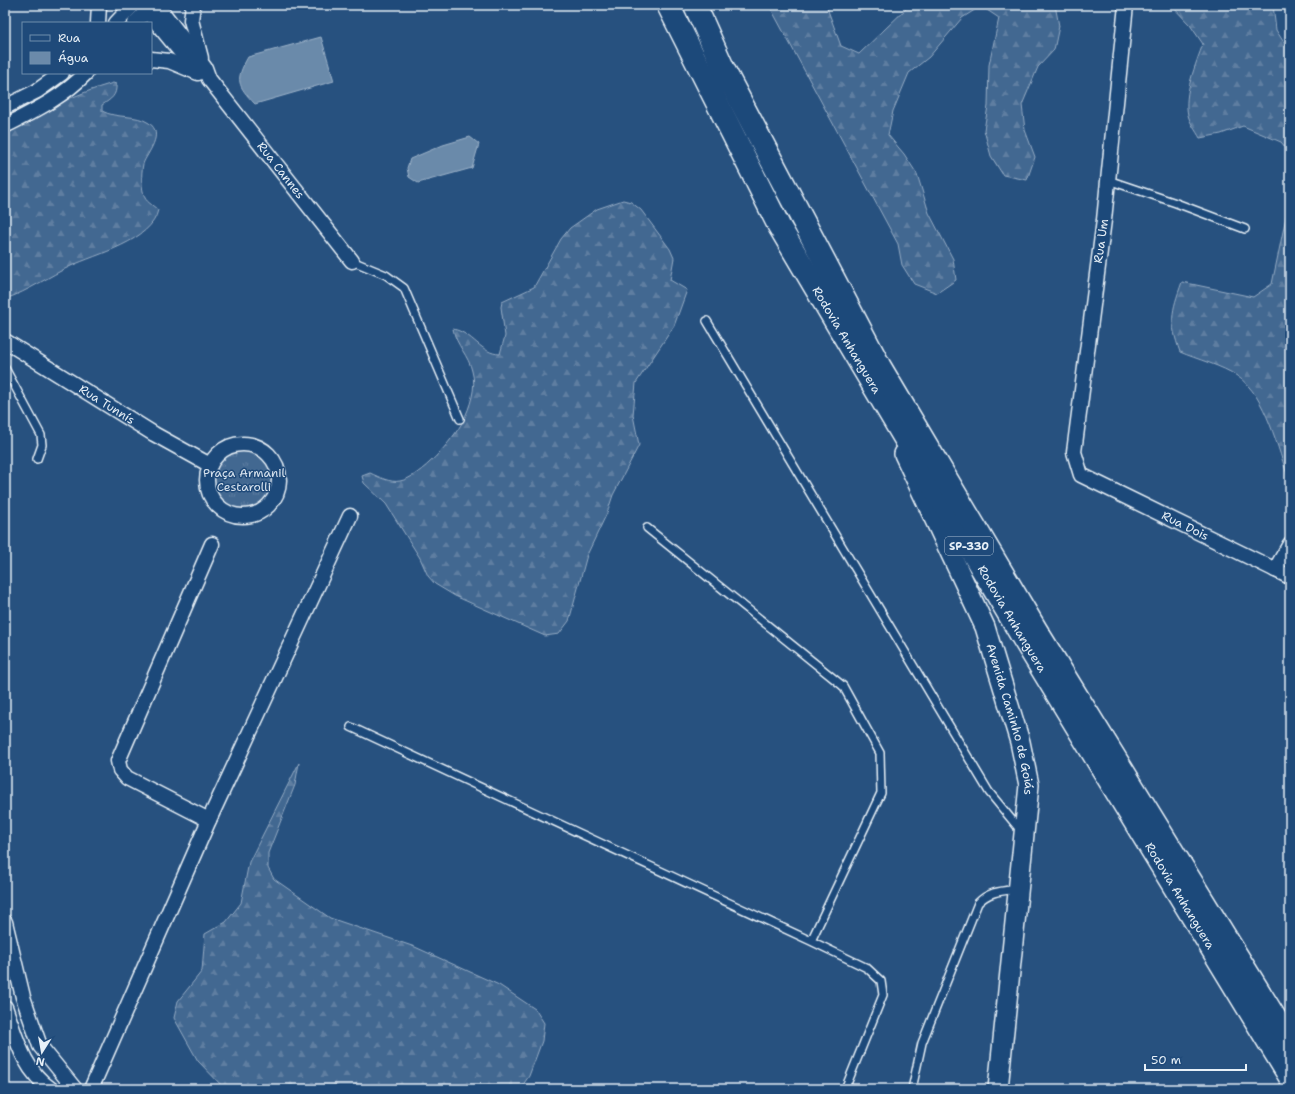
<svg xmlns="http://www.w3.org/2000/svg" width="1295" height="1094" font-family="'Shantell Sans',sans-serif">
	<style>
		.grass { fill: url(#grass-tufts); stroke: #96acc4 }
		.forest { fill: url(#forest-firs); stroke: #96acc4 }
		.water { fill: #6b8aaa; stroke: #9db3c9 }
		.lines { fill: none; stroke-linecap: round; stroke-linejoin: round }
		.lane-casing { stroke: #e8f1f8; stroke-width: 10 }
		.street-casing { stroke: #e8f1f8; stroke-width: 17 }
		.secondary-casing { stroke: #e8f1f8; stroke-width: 22 }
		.highway-casing { stroke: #e8f1f8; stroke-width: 25 }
		.lane { stroke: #1f4a7a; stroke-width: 7 }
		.street { stroke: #1f4a7a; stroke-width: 14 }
		.secondary { stroke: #1f4a7a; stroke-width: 19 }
		.highway { stroke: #1f4a7a; stroke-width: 22 }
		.labels { text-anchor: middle; stroke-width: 3; stroke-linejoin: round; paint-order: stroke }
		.shield { fill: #1f4a7a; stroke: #acbfd2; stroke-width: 1 }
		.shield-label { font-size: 11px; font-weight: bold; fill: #e8f1f8 }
		.street-label { font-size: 12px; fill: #e8f1f8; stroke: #1f4a7a }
		.park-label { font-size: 12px; fill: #d8e3ee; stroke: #1f4a7a }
	</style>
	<defs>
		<pattern id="grass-tufts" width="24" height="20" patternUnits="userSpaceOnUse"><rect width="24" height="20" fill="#436891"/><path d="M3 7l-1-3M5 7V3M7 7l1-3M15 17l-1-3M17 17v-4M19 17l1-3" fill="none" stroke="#5e7ea1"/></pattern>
		<pattern id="forest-firs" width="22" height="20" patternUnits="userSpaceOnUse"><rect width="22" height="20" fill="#436891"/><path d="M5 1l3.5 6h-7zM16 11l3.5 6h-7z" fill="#5e7ea1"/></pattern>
	</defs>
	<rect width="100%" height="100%" fill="#27517f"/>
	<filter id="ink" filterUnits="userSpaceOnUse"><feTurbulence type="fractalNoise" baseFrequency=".025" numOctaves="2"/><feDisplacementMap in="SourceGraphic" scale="8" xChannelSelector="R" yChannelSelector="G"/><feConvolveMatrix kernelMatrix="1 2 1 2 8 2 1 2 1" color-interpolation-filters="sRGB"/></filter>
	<g filter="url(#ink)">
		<!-- grass -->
		<path class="grass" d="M212 480a32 32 0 1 1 64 0a32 32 0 1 1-64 0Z"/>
		<!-- forest -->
		<path class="forest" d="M769 5H826L841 46 859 54 910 5H1055L1059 26 1054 50 1038 67 1022 105 1025 130 1035 157 1027 180 1003 175 991 156 984 130 988 106 989 65 999 18 981 6 962 18 929 57 909 73 893 111 888 135 904 154 917 174 929 213 953 259 956 280 937 293 914 284 902 265 898 244Z
			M1171 5H1273L1276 30 1288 49H1290V153L1281 142 1243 126 1221 134 1200 138C1196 131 1190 123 1188 115 1183 95 1196 63 1203 44L1190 25Z
			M113 83 116 84C117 96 111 99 102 105V111C117 119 136 114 149 123 165 134 147 153 143 164 141 174 141 188 145 198 147 202 155 207 158 210 152 241 96 254 71 266 49 276 29 291 5 299V132C39 111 75 94 113 83Z
			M1290 198V482C1277 449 1267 396 1237 376 1223 366 1196 359 1180 352 1169 321 1171 313 1182 282L1253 297 1272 284Z
			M623 200 631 202 641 210 670 249 674 258 670 280 687 290 674 326 636 383 633 415 639 445 613 495 607 513 587 555 569 621 559 634 545 636 455 596 435 584 428 576 420 558 386 504 364 483 362 476 370 473C379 477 390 483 400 481 420 478 454 439 463 421 470 407 477 387 472 371 469 356 456 345 453 329 473 333 481 354 500 354L505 336 501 307 502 302 534 287 561 239 570 228 597 209Z
			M299 763 295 785 268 853V868L274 879 330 918 415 947 499 985 535 1009 544 1023 542 1041 529 1076 520 1089H225L198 1061 174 1018 178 1001 202 971 205 934 226 922 241 903 249 862Z"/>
		<!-- water -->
		<path class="water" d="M321 37 334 81 255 104C237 85 235 80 248 57Z
			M470 137 479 144 472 168 418 183 409 177 407 168 410 159 443 145Z"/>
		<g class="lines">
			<defs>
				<path id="lane" d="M1108 180 1176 203 1245 229
					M352 261 386 275 404 288 460 419
					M707 321 989 792 1021 831
					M5 368 41 435 42 445 37 459
					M351 727 811 941 881 793 880 753 843 686 647 528
					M811 941 867 968 881 981 883 995 845 1089
					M912 1089 922 1043 978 903C989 891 1002 891 1018 889"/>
				<g id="street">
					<path d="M142 5 188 61"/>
					<path id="s1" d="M157 5 205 68 209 79 352 261"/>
					<path d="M193 5 191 20 201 58"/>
					<path id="s2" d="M1126 5 1104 220 1074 452 1081 475 1290 577"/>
					<path d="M98 23 99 5"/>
					<path d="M116 23 133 5"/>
					<path d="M135 23 153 5"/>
					<path d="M151 59 169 61 198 73"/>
					<path d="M5 107 37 91 62 73"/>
					<path d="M5 126C34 111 63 97 86 73"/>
					<path id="s3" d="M5 341 154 434 210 465"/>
					<circle cx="243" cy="480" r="36"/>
					<path d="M1275 570 1290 544"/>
					<path d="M209 820 127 778 120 770 118 761 212 544"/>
					<path d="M5 922 23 997 40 1046 75 1089"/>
					<path d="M5 1007C16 1037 23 1070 51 1089"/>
					<path d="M91 1089 209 820 350 516"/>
				</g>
				<g id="secondary">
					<path id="s4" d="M904 454 985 627 1020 742 1029 785 998 1089"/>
				</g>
				<g id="highway">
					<path id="s5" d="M668 5 779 226 1023 638 1290 1077"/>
					<path d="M695 5 724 70 880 367 1036 630 1290 1042"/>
				</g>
			</defs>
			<!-- lane casing -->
			<use href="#lane" class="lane-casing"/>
			<!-- street casing -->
			<use href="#street" class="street-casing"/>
			<!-- secondary casing -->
			<use href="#secondary" class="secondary-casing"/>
			<!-- highway casing -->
			<use href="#highway" class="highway-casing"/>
			<!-- lane -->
			<use href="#lane" class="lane"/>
			<!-- street -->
			<use href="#street" class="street"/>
			<!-- secondary -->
			<use href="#secondary" class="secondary"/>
			<!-- highway -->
			<use href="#highway" class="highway"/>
		</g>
	</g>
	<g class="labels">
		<!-- shield labels -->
		<rect class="shield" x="945" y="537" width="48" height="18" rx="3"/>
		<g class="shield-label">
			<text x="969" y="550">SP-330</text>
		</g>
		<!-- street labels -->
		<g class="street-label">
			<text dy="4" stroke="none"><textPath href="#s1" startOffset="207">Rua Cannes</textPath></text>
			<text transform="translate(1101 241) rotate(-82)" y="4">Rua Um</text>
			<text dy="4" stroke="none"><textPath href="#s5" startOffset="380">Rodovia Anhanguera</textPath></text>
			<text dy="4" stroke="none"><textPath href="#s3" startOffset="120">Rua Tunnís</textPath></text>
			<text dy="4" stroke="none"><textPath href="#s2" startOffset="590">Rua Dois</textPath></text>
			<text dy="4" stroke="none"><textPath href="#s5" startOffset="704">Rodovia Anhanguera</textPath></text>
			<text dy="4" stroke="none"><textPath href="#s4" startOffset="287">Avenida Caminho de Goiás</textPath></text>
			<text dy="4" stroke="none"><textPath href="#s5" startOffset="1028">Rodovia Anhanguera</textPath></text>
		</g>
		<!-- park labels -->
		<g class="park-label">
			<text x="244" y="477">Praça Armanil<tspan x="244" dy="14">Cestarolli</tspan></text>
		</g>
	</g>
	<!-- margin -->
	<rect width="1295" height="1094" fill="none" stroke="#1f4a7a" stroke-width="20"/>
	<rect x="10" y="10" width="1275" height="1074" fill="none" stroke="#e8f1f8" stroke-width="1.5" filter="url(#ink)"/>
	<!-- legend -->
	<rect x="22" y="22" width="130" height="52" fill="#1f4a7a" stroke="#6f8dac"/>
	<rect x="30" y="35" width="20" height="6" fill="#1f4a7a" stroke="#6f8dac"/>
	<text x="58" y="42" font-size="12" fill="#e8f1f8">Rua</text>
	<rect x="30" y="52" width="20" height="12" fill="#6b8aaa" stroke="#6f8dac"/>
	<text x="58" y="62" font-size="12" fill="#e8f1f8">Água</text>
	<!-- north arrow -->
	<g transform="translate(42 1052) rotate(191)" stroke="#1f4a7a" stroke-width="3" paint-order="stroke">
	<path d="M0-3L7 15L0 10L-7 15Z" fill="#e8f1f8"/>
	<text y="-6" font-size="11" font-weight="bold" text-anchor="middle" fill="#e8f1f8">N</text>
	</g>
	<!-- scale -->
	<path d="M1145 1064v6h101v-6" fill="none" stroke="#e8f1f8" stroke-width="2"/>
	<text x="1151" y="1064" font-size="12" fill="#e8f1f8" stroke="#1f4a7a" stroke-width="3" paint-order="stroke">50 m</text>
</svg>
